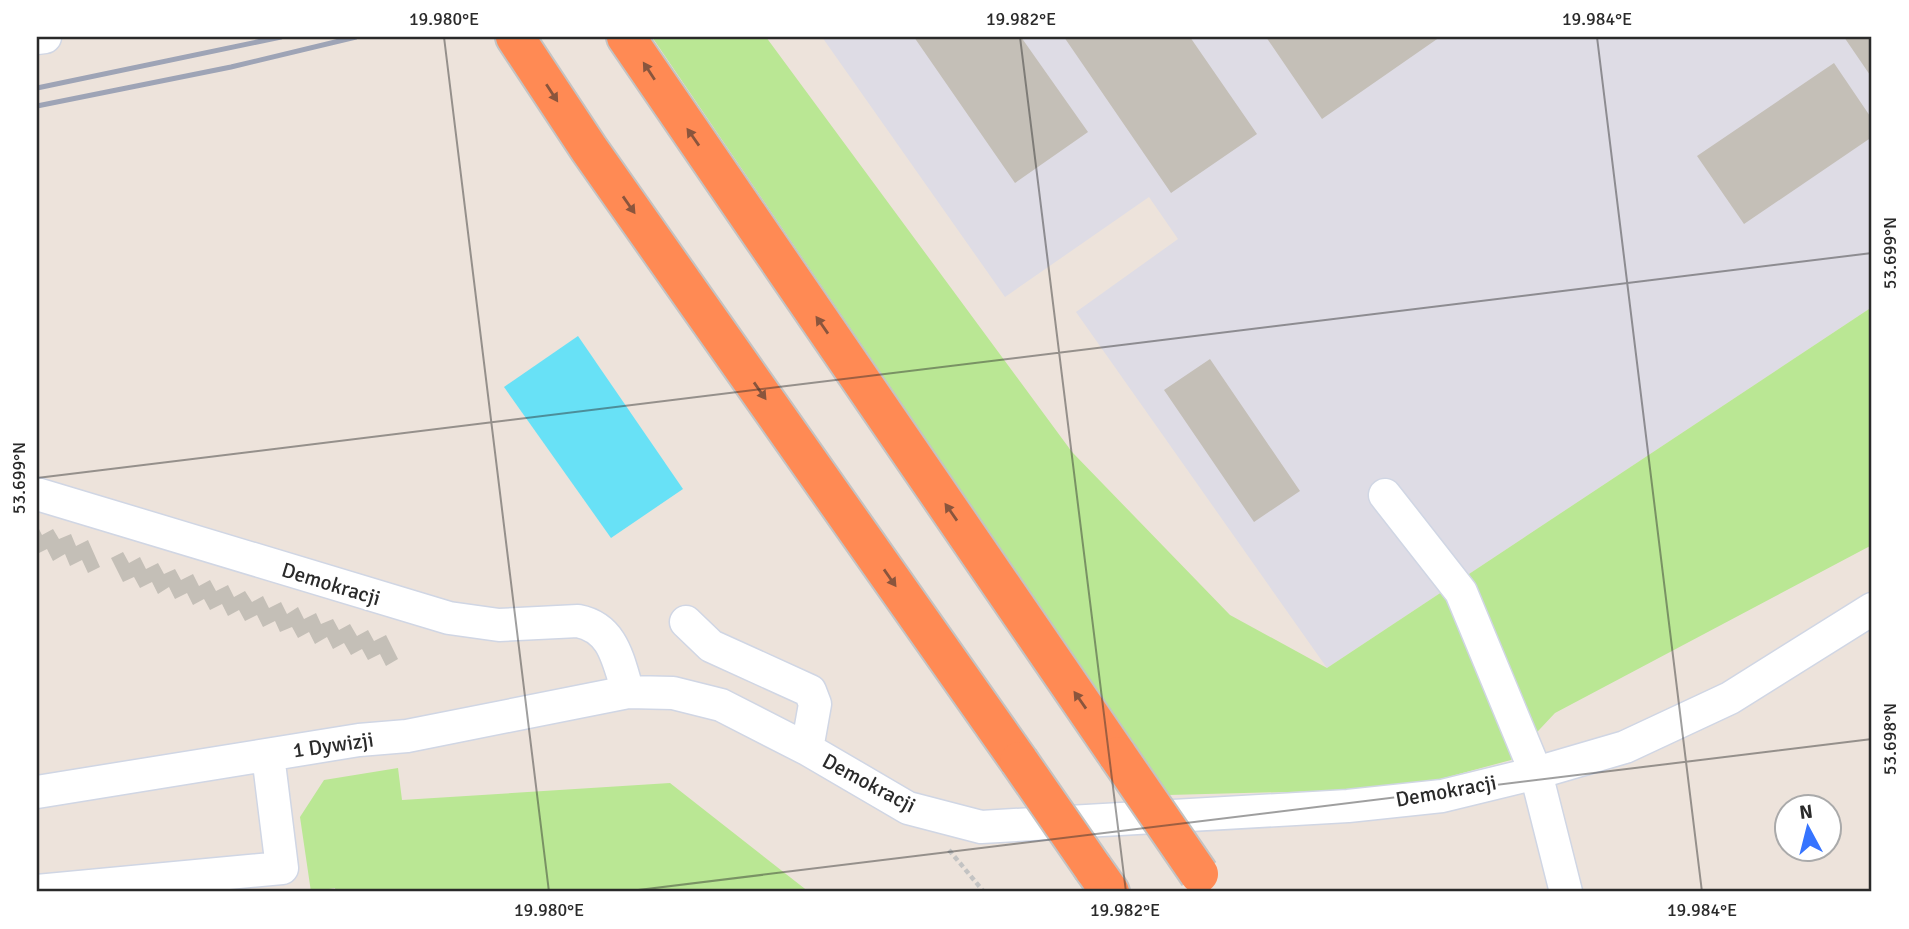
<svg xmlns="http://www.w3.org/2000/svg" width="1909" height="929" font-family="Signika,sans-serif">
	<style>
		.industrial { fill: #dedce5 }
		.green { fill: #bae794 }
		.water { fill: #68e1f6 }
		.building { fill: #c4bfb7 }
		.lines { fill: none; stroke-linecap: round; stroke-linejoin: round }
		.minor-casing { stroke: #d0d6e4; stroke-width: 35 }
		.highway-casing { stroke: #c3c3c3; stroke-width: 42 }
		.path { stroke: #c3c3c3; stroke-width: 4.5; stroke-dasharray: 5 3.5; stroke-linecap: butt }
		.minor { stroke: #fff; stroke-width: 32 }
		.highway { stroke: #ff8a54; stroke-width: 38 }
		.rail { stroke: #9ea4b6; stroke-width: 5 }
		.highway-bridge-casing { stroke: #c3c3c3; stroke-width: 42; stroke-linecap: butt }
		.highway-bridge { stroke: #ff8a54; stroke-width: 38 }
		.oneway { fill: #8a553d }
		.ticks { fill: none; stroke: #2a2a2a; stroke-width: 2; stroke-opacity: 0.45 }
		.labels { text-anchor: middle; stroke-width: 6; stroke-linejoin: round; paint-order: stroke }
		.street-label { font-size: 21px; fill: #2a2a2a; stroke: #fff }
		.neatline { fill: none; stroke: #2a2a2a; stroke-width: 2.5 }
		.ticks-label { font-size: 18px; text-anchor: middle; fill: #2a2a2a }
	</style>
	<rect width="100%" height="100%" fill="#ede3db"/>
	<!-- industrial -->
	<path class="industrial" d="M822 37H1872V307L1327 668 1076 312 1178 239 1149 197 1005 297Z"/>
	<!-- green -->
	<path class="green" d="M652 37H766L1072 452 1230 615 1327 668 1872 307V545L1555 713 1511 760 1403 789 1168 795Z
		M398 768 402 800 670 783 809 892H336L335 888 311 892 300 817 324 780Z"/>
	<!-- water -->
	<path class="water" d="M578 336 683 489 611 538 504 387Z"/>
	<!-- building -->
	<path class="building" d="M914 37H1021L1088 132 1015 183Z
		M1064 37H1190L1257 134 1171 193Z
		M1266 37H1440L1322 119Z
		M1844 37H1872V78Z
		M1834 63 1872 119V137L1744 224 1697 156Z
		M1210 359 1300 491 1254 522 1164 390Z
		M37 525 42 535 53 529 59 539 71 534 76 546 88 540 100 567 88 573 82 560 70 566 65 554 53 561 47 549 37 554Z
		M123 552 129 563 140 557 146 569 158 563 164 574 175 569 181 580 193 574 199 586 210 580 216 591 228 585 234 597 245 591 252 602 263 596 269 608 281 602 287 614 298 607 304 619 316 613 321 624 333 619 339 630 350 624 357 636 368 630 374 641 386 635 398 659 386 666 380 654 368 660 362 649 351 655 344 643 333 649 327 637 315 644 309 632 298 638 292 627 280 632 275 621 263 627 257 615 245 621 239 610 228 616 222 604 210 610 204 599 193 605 187 593 175 599 169 587 158 594 152 582 140 588 134 577 123 582 111 558Z"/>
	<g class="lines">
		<defs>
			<path id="minor" d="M37 38 45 37
				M37 494 449 618 499 625 578 621C614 628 618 661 628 692L673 693 721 705 807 749 908 808 981 827 1348 806 1442 796 1536 773 1625 747 1730 698 1872 609
				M1385 495 1461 592 1536 773 1566 892
				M686 622 711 646 810 691 815 704 807 749
				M37 792 359 740 407 736 628 692
				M37 891 282 868 268 755"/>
			<path id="highway" d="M515 37 589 149 1019 761
				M626 37 1118 756
				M1093 868 1110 892"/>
		</defs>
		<!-- minor casing -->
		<use href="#minor" class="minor-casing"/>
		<!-- highway casing -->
		<use href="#highway" class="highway-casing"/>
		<!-- path -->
		<path class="path" d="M949 850 984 892"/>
		<!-- minor -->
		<use href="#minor" class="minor"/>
		<!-- highway -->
		<use href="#highway" class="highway"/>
		<!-- rail -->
		<path class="rail" d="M37 88 281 37
			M37 106 231 67 356 37"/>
		<defs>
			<path id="highway-bridge" d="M1118 756 1199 874
				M1019 761 1093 868"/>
		</defs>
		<!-- highway-bridge casing -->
		<use href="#highway-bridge" class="highway-bridge-casing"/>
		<!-- highway-bridge -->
		<use href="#highway-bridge" class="highway-bridge"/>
	</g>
	<!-- one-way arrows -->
	<defs><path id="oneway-solid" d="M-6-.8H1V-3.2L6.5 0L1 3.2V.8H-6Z" transform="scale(1.75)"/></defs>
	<g class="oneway">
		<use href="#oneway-solid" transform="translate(649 71) rotate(-123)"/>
		<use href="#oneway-solid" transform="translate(552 93) rotate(57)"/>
		<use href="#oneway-solid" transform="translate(693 137) rotate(-125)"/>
		<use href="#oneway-solid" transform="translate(629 205) rotate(55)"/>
		<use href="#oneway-solid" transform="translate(822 325) rotate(-125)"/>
		<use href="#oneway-solid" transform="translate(760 391) rotate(55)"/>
		<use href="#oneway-solid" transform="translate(951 512) rotate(-125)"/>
		<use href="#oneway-solid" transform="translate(890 578) rotate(55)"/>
		<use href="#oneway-solid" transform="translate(1080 700) rotate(-125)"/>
	</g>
	<!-- ticks -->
	<path class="ticks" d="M444 37 549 892M1020 37 1126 892M1597 37 1702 892M37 478 1872 253M622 892 1872 739"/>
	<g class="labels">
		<!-- street labels -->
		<g class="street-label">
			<text transform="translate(331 584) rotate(17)" y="7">Demokracji</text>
			<text transform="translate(333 745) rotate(-8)" y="7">1 Dywizji</text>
			<text transform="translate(869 783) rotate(28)" y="7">Demokracji</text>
			<text transform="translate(1446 791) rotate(-10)" y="7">Demokracji</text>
		</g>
	</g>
	<!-- border -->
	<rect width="1909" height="929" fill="none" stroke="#ffffff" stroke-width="77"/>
	<!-- north arrow -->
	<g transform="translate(1808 828) rotate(353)"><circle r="33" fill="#ffffff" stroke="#aaaaaa" stroke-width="2"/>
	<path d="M0-5L12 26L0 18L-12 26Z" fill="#3674ff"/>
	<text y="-10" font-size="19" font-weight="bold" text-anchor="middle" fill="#2a2a2a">N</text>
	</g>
	<rect x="38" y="38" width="1832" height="852" class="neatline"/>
	<g class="ticks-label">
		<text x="444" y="25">19.980°E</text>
		<text x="1021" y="25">19.982°E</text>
		<text x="1597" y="25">19.984°E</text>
		<text transform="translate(1890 253) rotate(-90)" y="6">53.699°N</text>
		<text transform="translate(19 478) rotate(-90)" y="6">53.699°N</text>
		<text transform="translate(1890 739) rotate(-90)" y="6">53.698°N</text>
		<text x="549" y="916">19.980°E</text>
		<text x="1125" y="916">19.982°E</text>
		<text x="1702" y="916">19.984°E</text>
	</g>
</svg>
